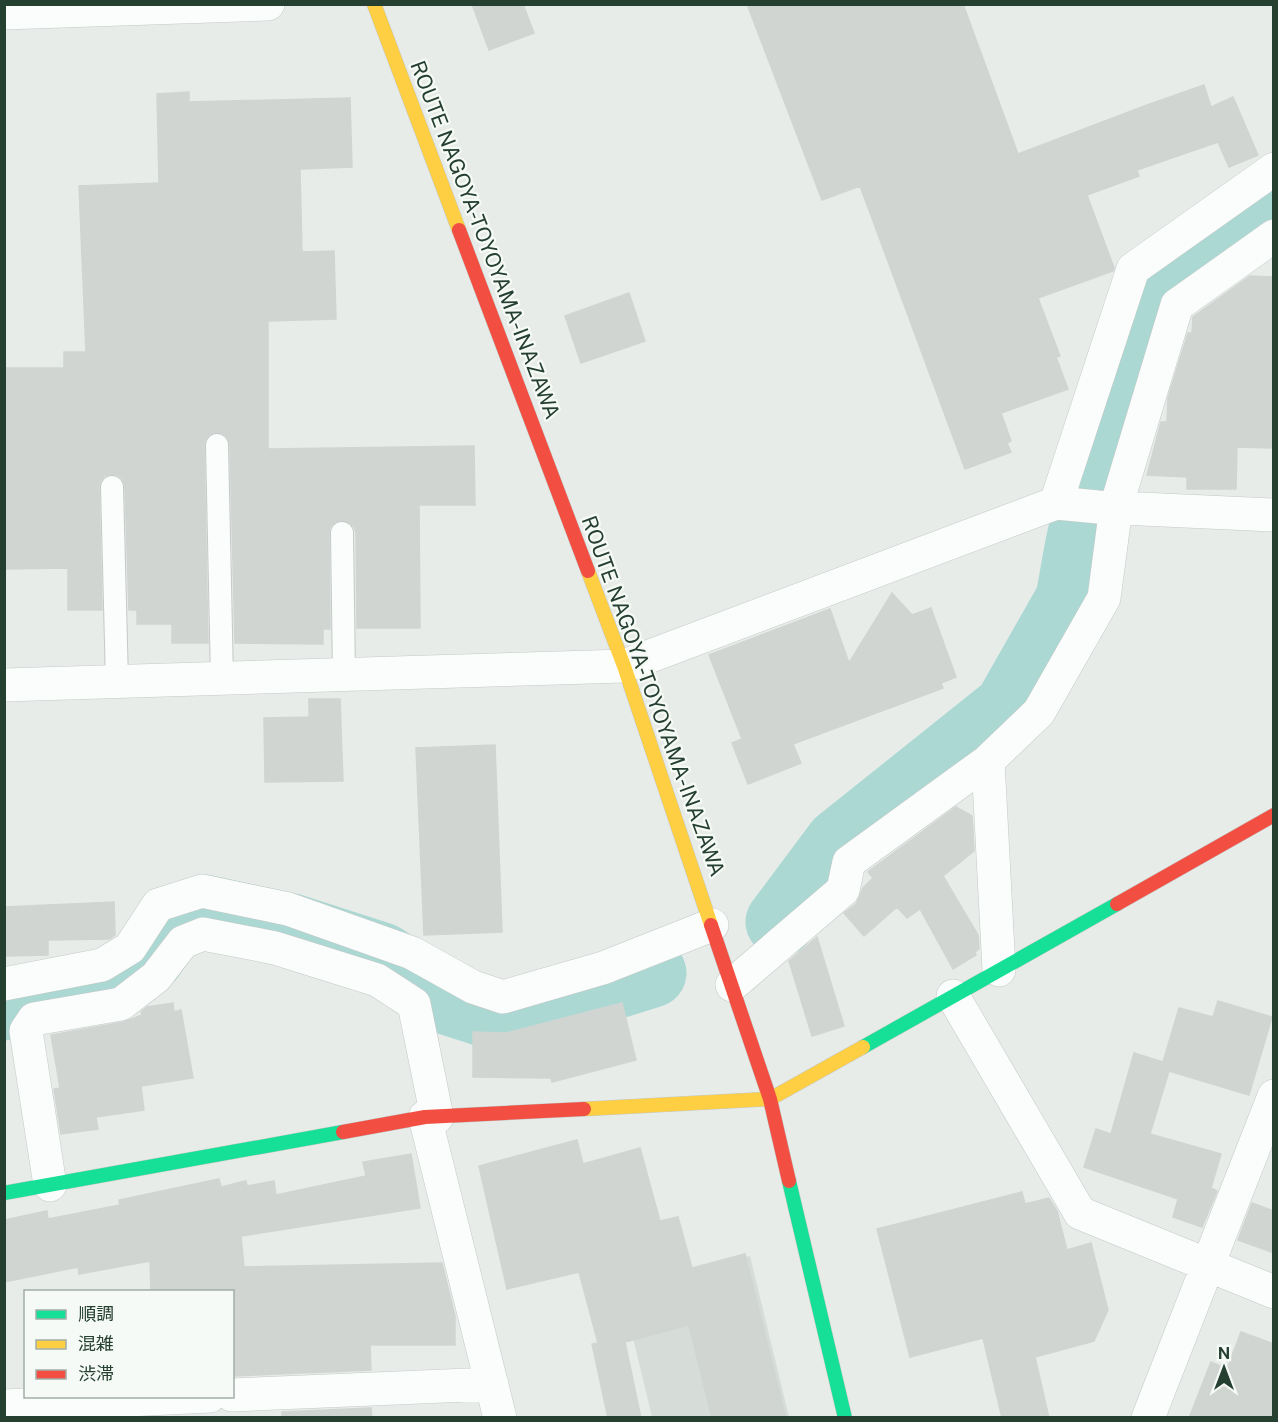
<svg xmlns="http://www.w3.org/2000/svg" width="1278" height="1422" font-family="'Public Sans','Noto Sans JP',sans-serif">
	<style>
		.built { fill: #d6ddd8 }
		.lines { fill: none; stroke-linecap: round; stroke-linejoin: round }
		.river { stroke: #abd8d3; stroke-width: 69 }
		.building { fill: #d0d5d2; stroke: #d0d5d2; stroke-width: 1.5 }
		.lane-casing { stroke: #c4c9c6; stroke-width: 24 }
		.street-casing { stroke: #c4c9c6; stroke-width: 34 }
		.fast-casing { stroke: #c3c9c6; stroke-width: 15 }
		.slow-casing { stroke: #c3c9c6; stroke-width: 15 }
		.jam-casing { stroke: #c3c9c6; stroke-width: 15 }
		.lane { stroke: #fbfcfc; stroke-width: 22 }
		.street { stroke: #fbfcfc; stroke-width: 33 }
		.fast { stroke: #16e098; stroke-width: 14 }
		.slow { stroke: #ffcf43; stroke-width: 14 }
		.jam { stroke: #f24e42; stroke-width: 14 }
		.labels { text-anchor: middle; stroke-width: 4.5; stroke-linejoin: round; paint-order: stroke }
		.street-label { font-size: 21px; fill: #253f31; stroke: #f6faf7 }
	</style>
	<rect width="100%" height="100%" fill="#e7ece9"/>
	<!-- built -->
	<path class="built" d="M750 1256 789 1417H652L621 1288Z"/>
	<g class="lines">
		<!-- river -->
		<path class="river" d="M780 922 839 843 1008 708 1070 599 1079 548 1100 452 1152 290 1274 197
			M4 1006 111 985 150 957 170 927 204 909 292 928 382 957 449 1001 505 1019 652 973"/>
	</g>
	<!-- building -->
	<path class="building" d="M472 4H523L534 33 489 50Z
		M747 4H963L1018 154 1147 105 1204 85 1211 107 1233 97 1258 155 1229 167 1218 142 1137 170 1139 176 1087 195 1114 268 1113 271 1038 298 1060 356 1056 357 1068 389 1001 413 1011 441 1007 443 1011 452 965 469 860 186 822 200Z
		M189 92V102L350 98 352 167 300 169 302 252 334 251 336 319 268 321V449L474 446 475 505H419L420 628H357L356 533 354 527 349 522 341 520 335 522 330 527 329 533 330 629H323V644L235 643 230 445 228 438 224 434 217 432 210 434 205 439 204 445 208 643H172V624H137V610H129L125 487 123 479 118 475 111 474 104 476 100 481 99 487 102 610H68V568L4 569V368H64V352H86L79 186 159 183 157 94Z
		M1250 276 1274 277V448L1237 447 1236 489H1187V477L1147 475 1161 422H1167L1168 398 1188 333H1192L1193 317Z
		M629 293 645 341 581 363 565 316Z
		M892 593 912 615 931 608 956 677 941 683 943 688 793 744 801 763 748 784 732 743 742 739 709 655 830 609 849 663Z
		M309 699H340L343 781 265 782 264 718 309 717Z
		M495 745 502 932 424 935 416 748Z
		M956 807 972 816 974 851 943 876 978 935 979 949 975 952 976 955 953 969 920 909 907 918 897 907 864 936 844 913 856 904 863 888 873 878 868 872Z
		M114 902 115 935 109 939 48 940V955L4 956V907Z
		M817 937 844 1026 812 1036 789 961Z
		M1218 1001 1272 1017 1249 1095 1169 1071 1150 1134 1221 1154 1211 1188 1217 1191 1202 1227 1173 1217 1178 1199 1084 1167 1096 1129 1111 1134 1134 1053 1163 1062 1179 1008 1213 1017Z
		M173 1003 174 1012 181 1010 193 1078 141 1086 144 1110 96 1117 98 1129 61 1134 54 1089 60 1088 51 1035 124 1022 142 1015 141 1012 147 1007Z
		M622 1003 636 1060 552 1082 551 1078 473 1077V1032L506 1033Z
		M577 1140 583 1164 640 1148 660 1221 678 1217 692 1268 745 1254 786 1418H712L689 1325 625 1342 641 1418H608L592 1344 598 1343 579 1272 507 1289 479 1166Z
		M411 1154 420 1208 241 1236 244 1267 442 1263 455 1316V1345H370L371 1370 232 1376V1292H151L150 1261 79 1274 78 1267 4 1282V1220L47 1211 48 1219 120 1205 119 1200 219 1179 221 1187 246 1181 247 1186 274 1181 276 1195 366 1176 363 1162Z
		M1022 1192 1025 1204 1049 1198 1057 1211 1067 1250 1091 1243 1108 1310 1094 1341 1035 1357 1049 1418H1002L983 1338 910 1357 877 1229Z
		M1252 1203 1274 1211V1253L1238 1240Z
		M1241 1332 1274 1344V1418H1189L1211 1362 1227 1369Z
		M371 1408 372 1418H282V1412Z"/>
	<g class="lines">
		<defs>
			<path id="lane" d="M217 445 222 679
				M112 487 117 682
				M342 533 344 675"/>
			<path id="street" d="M4 13 268 4
				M1056 503 1133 269 1274 169
				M4 685 624 666 1056 503 1098 507 1274 515
				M988 761 999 970
				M4 984 102 965 130 948 158 905 202 891 288 909 412 953 473 987 503 997 603 968 712 925
				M732 985 843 890 849 862 988 761 1039 712 1104 598 1116 507 1177 305 1274 236
				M953 996 1080 1213 1274 1292
				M425 1117 500 1418
				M50 1185 26 1031 34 1019 121 1004 156 977 183 942 203 934 275 948 377 980 414 1004 437 1117
				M232 1395 492 1384
				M4 1406 210 1396
				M1148 1418 1274 1096"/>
			<path id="fast" d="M863 1047 1117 904
				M789 1181 845 1418
				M4 1193 343 1132"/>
			<path id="slow" d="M374 4 459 230
				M588 571 624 666 711 925
				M584 1109 770 1099 863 1047"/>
			<path id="jam" d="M459 230 588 571
				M1117 904 1274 815
				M711 925 770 1099 789 1181
				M343 1132 425 1117 584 1109"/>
		</defs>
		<!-- lane casing -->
		<use href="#lane" class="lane-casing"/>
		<!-- street casing -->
		<use href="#street" class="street-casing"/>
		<!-- fast casing -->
		<use href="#fast" class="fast-casing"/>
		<!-- slow casing -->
		<use href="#slow" class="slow-casing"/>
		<!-- jam casing -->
		<use href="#jam" class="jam-casing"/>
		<!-- lane -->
		<use href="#lane" class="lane"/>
		<!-- street -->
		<use href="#street" class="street"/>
		<!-- fast -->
		<use href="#fast" class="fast"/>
		<!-- slow -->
		<use href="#slow" class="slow"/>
		<!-- jam -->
		<use href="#jam" class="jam"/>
	</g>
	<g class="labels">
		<!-- street labels -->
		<g class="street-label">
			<text transform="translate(485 240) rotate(69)" y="7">ROUTE NAGOYA-TOYOYAMA-INAZAWA</text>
			<text transform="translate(653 696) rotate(70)" y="7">ROUTE NAGOYA-TOYOYAMA-INAZAWA</text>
		</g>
	</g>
	<!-- border -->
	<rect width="1278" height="1422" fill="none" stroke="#253f31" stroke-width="12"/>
	<!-- legend -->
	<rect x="24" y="1290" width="210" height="108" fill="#f6faf7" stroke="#a2afa8" stroke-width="1.5"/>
	<rect x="36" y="1310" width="30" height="9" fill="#16e098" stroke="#a2afa8" stroke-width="1.5"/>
	<text x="78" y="1320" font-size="18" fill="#253f31">順調</text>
	<rect x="36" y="1340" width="30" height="9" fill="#ffcf43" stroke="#a2afa8" stroke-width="1.5"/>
	<text x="78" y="1350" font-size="18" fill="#253f31">混雑</text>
	<rect x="36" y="1370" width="30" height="9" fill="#f24e42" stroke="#a2afa8" stroke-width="1.5"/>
	<text x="78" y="1380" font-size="18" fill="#253f31">渋滞</text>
	<!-- north arrow -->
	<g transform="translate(1224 1368)" stroke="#f6faf7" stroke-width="4.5" paint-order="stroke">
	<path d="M0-4.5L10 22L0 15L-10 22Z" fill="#253f31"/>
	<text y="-9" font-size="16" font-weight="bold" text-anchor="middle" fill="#253f31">N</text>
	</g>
</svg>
